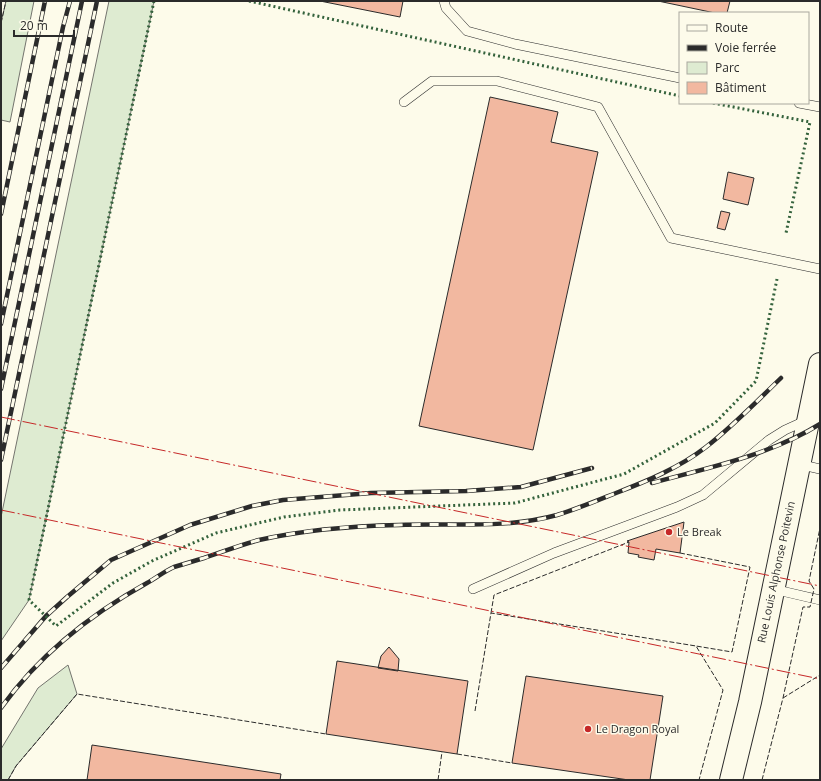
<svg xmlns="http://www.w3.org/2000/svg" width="821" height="781" font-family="'Open Sans',sans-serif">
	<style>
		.green { fill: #deebd1; stroke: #74746e }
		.building { fill: #f2b8a0; stroke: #2b2b2b }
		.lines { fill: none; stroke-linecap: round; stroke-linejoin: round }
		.lane-casing { stroke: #2b2b2b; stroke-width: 10 }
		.secondary-casing { stroke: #2b2b2b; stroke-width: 24 }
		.lane { stroke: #fdfbea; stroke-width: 9 }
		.secondary { stroke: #fdfbea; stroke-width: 22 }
		.rail-casing { stroke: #2b2b2b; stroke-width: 4.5 }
		.rail { stroke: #fdfbea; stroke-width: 3; stroke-dasharray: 9; stroke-linecap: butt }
		.hedge { stroke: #34623c; stroke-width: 3; stroke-dasharray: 2 3; stroke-linecap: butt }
		.fence { stroke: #2b2b2b; stroke-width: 1; stroke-dasharray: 5 2; stroke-linecap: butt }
		.power { stroke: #c62828; stroke-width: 1; stroke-dasharray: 14 3 2 3; stroke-linecap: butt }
		.poi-dot { fill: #c62828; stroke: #fdfbea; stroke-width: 1.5 }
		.labels { text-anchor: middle; stroke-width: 3; stroke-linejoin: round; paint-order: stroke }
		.poi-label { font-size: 11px; fill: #2b2b2b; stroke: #fdfbea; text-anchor: start }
		.street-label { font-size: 11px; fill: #2b2b2b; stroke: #fdfbea }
	</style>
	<rect width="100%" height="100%" fill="#fdfbea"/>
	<!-- green -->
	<path class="green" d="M6 1H34L10 122 1 120V23Z
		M109 1H154L29 600 1 641V517Z
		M68 665 77 694 16 766 8 780H1V749L38 688Z"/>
	<!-- building -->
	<path class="building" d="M320 1H403L400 17Z
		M658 1H730L727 13H715Z
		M490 97 558 112 551 142 598 152 533 450 419 426Z
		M728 172 754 178 748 205 723 199Z
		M721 211 730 213 725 230 717 228Z
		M684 522 680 553 656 549 654 560 638 557 639 555 628 553 629 542 627 541Z
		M389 647 399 659 398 671 378 668 381 656Z
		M337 661 468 681 457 754 326 734Z
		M526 676 663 696 650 780H629L512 763Z
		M92 745 281 774 280 780H87Z"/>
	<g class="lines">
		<defs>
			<path id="lane" d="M444 1 446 8 467 31 515 44 680 78
				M404 102 432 81H497L598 107 671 238 820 269
				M799 103 820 107
				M798 464 820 469
				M473 589 554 553 677 507 703 495 769 440 785 430 807 420
				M773 589 820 600"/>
			<path id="secondary" d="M731 780 750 702 820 364"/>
		</defs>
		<!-- lane casing -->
		<use href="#lane" class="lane-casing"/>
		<!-- secondary casing -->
		<use href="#secondary" class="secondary-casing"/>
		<!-- lane -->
		<use href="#lane" class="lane"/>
		<!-- secondary -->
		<use href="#secondary" class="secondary"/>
		<defs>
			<path id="rail" d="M1 214 45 1
				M1 324 63 27 70 1
				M1 389 82 1
				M1 460 97 1
				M652 483C707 468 771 455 820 424
				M1 668 46 616 67 597 111 560 190 525 252 506 283 500 371 493 466 491 521 487 592 468
				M1 708C39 655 91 614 147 583 156 578 165 571 174 567 184 564 194 561 204 558 222 552 240 545 259 540 304 530 352 526 399 525 452 523 506 529 557 515 577 509 596 501 616 493 647 481 679 468 706 447 733 426 756 402 781 378"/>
		</defs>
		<!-- rail casing -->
		<use href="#rail" class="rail-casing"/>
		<!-- rail -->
		<use href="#rail" class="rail"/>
		<!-- hedge -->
		<path class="hedge" d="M154 1 29 600 56 626 113 583 152 561 216 533 284 517 340 510 515 503 624 474 715 423 756 381 777 279
			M249 1 680 96
			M713 103 810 122 786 233"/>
		<!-- fence -->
		<path class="fence" d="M1 23 6 1
			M680 553 750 567 732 652 696 646
			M491 613 494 595 629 542
			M783 698 820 675
			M475 711 491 613 696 646 723 690 699 780
			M457 754 512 763
			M8 780 16 766 77 694 326 734
			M438 780 442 752
			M762 780 783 698 803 607H810L814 589 809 581 820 528"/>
		<!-- power -->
		<path class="power" d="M1 417 820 586
			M1 510 820 679"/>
	</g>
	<!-- markers -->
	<g class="poi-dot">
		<circle cx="669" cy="532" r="4"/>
		<circle cx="588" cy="729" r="4"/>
	</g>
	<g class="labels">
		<!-- poi labels -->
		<g class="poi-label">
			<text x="677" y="536">Le Break</text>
			<text x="596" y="733">Le Dragon Royal</text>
		</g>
		<!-- street labels -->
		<g class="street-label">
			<text transform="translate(776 572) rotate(-78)" y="4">Rue Louis Alphonse Poitevin</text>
		</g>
	</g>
	<!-- border -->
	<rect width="821" height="781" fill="none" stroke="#2b2b2b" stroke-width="4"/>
	<!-- legend -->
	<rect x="679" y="12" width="130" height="92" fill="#fdfbea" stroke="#a9a89e"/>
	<rect x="687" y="25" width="20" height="6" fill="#fdfbea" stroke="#a9a89e"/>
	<text x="715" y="32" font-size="12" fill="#2b2b2b">Route</text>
	<rect x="687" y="45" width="20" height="6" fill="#2b2b2b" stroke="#a9a89e"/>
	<text x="715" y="52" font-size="12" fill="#2b2b2b">Voie ferrée</text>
	<rect x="687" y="62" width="20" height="12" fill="#deebd1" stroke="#a9a89e"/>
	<text x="715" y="72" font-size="12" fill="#2b2b2b">Parc</text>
	<rect x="687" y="82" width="20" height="12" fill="#f2b8a0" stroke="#a9a89e"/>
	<text x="715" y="92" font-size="12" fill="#2b2b2b">Bâtiment</text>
	<!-- scale -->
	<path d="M14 30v6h60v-6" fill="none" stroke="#2b2b2b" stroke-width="2"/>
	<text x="20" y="30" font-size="12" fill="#2b2b2b" stroke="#fdfbea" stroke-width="3" paint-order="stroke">20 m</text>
</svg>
